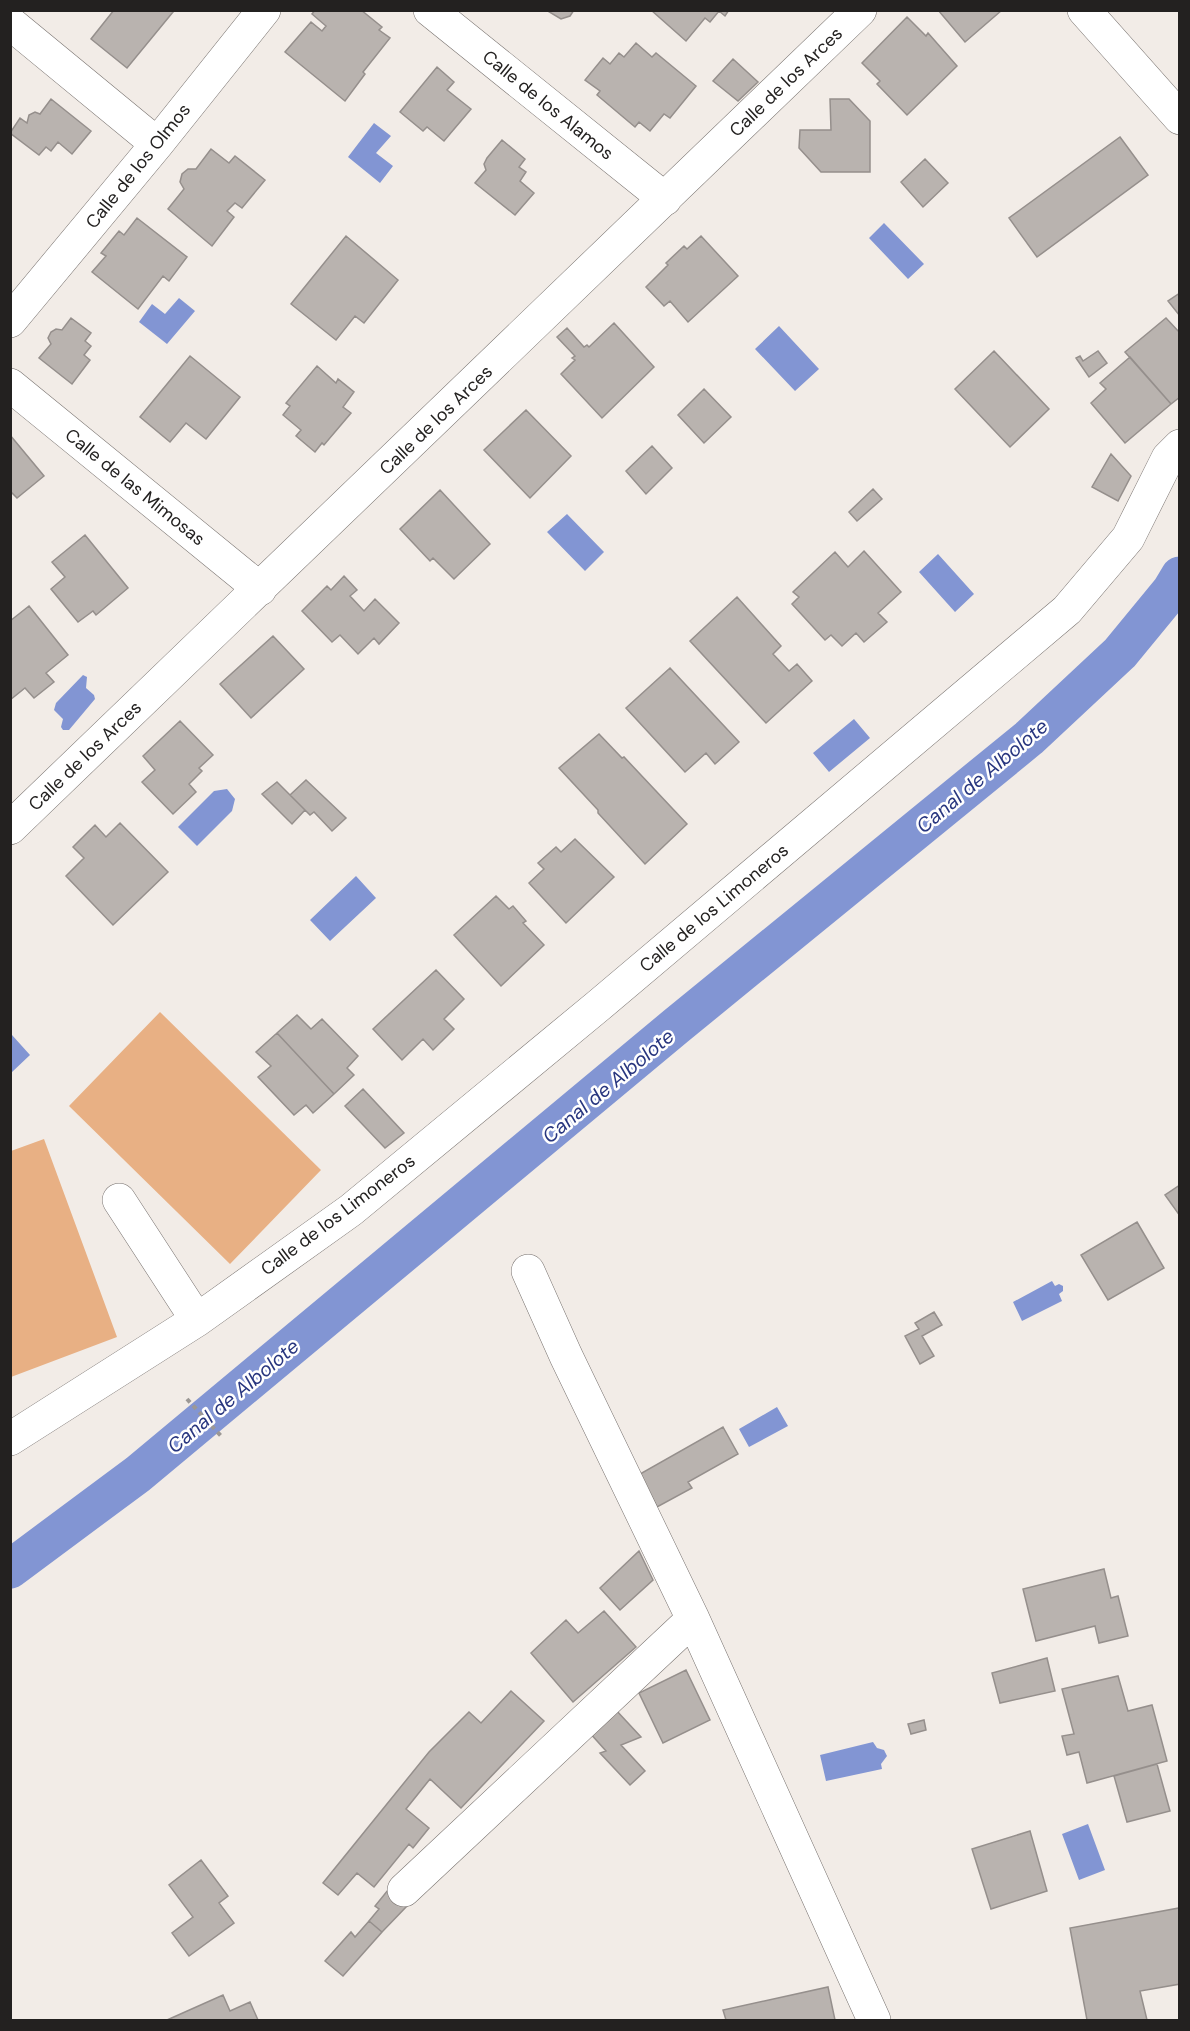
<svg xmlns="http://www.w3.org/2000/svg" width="1190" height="2031" font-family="'DM Sans',sans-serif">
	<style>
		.green { fill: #e8b084 }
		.water { fill: #8295d3 }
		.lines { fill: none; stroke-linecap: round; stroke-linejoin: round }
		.canal { stroke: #8295d3; stroke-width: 39 }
		.building { fill: #b9b3af; stroke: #958f8c; stroke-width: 1.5 }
		.minor-casing { stroke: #78726f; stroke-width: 34 }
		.path { stroke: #9c9895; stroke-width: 4; stroke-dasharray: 4.5 4.5; stroke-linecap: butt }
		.minor { stroke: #fff; stroke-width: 33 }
		.labels { text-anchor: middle; stroke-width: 5; stroke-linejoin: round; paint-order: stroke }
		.street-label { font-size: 18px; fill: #232120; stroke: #fff }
		.water-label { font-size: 20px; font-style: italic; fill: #28367f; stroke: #fff }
	</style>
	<rect width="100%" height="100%" fill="#f2ece7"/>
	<!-- green -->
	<path class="green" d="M160 1012 321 1170 230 1264 69 1106Z
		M44 1139 117 1337 11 1377V1151Z"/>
	<!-- water -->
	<path class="water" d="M374 123 391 136 376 153 393 166 380 183 348 157Z
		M884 223 924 264 908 279 869 238Z
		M179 298 195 311 167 344 139 322 152 304 165 314Z
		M779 326 819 369 795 391 755 349Z
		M567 514 604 552 585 571 547 532Z
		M938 554 974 594 955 612 919 572Z
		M83 675 87 677 86 688 94 695 95 699 69 730H63L61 727 63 719 54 710 56 703Z
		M854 719 870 738 829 772 813 753Z
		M227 789 235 799 232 811 197 846 178 827 214 791Z
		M356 876 376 898 330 941 310 920Z
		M12 1035 30 1055 11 1073 10 1036Z
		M1052 1281 1055 1286 1059 1284 1063 1286V1291L1059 1294 1062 1301 1022 1321 1013 1302Z
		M777 1407 788 1426 749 1447 739 1429Z
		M873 1742 877 1748 884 1750 887 1756 881 1764 882 1769 826 1781 820 1755Z
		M1088 1824 1105 1870 1079 1880 1062 1834Z"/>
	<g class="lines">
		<!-- canal -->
		<path class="canal" d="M10 1569 138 1474 676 1026 1029 738 1120 653 1171 591 1180 576"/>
	</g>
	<!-- building -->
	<path class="building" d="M114 10H171L173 12 127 68 91 39Z
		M315 10H361L382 27 379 30 390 38 363 72 365 74 345 101 285 52 311 22 322 31 326 26 312 14Z
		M546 10H574L570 16 561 19Z
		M651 10H729L725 16 719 11 710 22 705 18 686 41Z
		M938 10H1002L965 42Z
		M907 17 926 36 928 33 957 66 907 115 877 84 880 81 862 63Z
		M636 43 652 57 656 53 696 86 670 118 664 114 650 131 639 122 635 127 597 95 600 91 585 80 603 58 610 64 619 53 624 57Z
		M733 59 758 82 738 101 713 81Z
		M437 67 454 82 447 90 471 109 444 141 427 127 423 131 400 112Z
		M51 99 91 131 72 154 58 142 51 151 46 147 39 155 10 133 20 118 27 123 29 115 35 112 40 114Z
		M830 99H849L870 121V172H821L799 148 800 130H831Z
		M1120 137 1148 175 1037 257 1009 218Z
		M502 140 525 159 519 167 526 172 520 181 534 193 515 215 475 183 486 170 484 164 487 158Z
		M211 149 229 163 235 156 265 180 242 208 235 203 227 211 234 217 212 246 168 209 184 189 180 182 182 174 188 169H196Z
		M925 159 948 183 923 207 901 182Z
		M137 218 187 257 169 281 163 276 138 309 92 272 106 256 101 253 119 231 124 235Z
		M346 236 398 280 364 323 355 316 336 340 291 304Z
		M701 236 738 276 688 322 670 301 664 306 646 287 668 265 666 263 684 246 687 249Z
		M1180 293V316L1168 301Z
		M71 318 91 333 85 341 91 346 84 355 90 360 72 384 39 358 51 344 48 338 51 332 56 329 62 330Z
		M1166 318 1180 333V397L1171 404 1125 352Z
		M614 323 654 367 602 418 561 374 575 360 572 358 575 356 557 337 567 328 584 347 587 345 589 347Z
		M994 351 1049 409 1010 447 955 389Z
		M1098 351 1107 363 1089 377 1076 358 1080 356 1083 361Z
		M190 356 240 397 206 439 186 423 170 442 140 417Z
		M1130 357 1171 404 1125 443 1091 403 1106 389 1100 383Z
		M317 366 336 383 338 379 354 392 343 407 351 413 324 445 322 443 315 452 296 436 301 430 283 415 290 406 286 403Z
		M704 389 731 417 704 443 678 415Z
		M526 410 571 456 530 498 484 450Z
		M10 435 44 476 17 498 12 493 10 494Z
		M652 446 672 468 646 494 626 471Z
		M1111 454 1131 476 1118 501 1092 487Z
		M873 489 882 499 857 521 849 512Z
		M440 490 490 544 454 579 433 558 430 561 400 529Z
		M85 535 128 588 96 615 93 611 78 622 51 589 65 577 52 562Z
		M864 551 901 592 878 613 887 622 864 642 856 633 842 646 831 635 825 640 792 604 799 597 793 592 835 552 848 567Z
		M344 576 357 590 350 596 364 611 375 599 399 623 379 644 374 638 358 654 340 635 332 642 302 611 327 586 331 590Z
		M737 597 781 646 773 654 789 671 797 664 812 681 766 723 690 641Z
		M29 606 68 655 46 673 54 682 34 698 25 688 10 700V621Z
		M273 636 304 669 251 718 220 684Z
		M670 668 739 742 715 764 706 753 685 772 626 708Z
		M180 721 213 755 199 768 202 771 189 784 196 792 173 814 142 782 155 770 143 756Z
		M599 734 622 758 624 757 687 824 645 864 598 813V810L559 768Z
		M306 780 346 818 332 831 314 812 310 815 290 795Z
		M277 782 305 810 292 824 262 794Z
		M120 823 168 872 113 925 66 876 84 858 73 847 95 825 106 837Z
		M575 839 614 877 566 923 529 883 544 869 538 863 556 847 561 852Z
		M496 896 509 909 513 906 526 921 523 923 544 945 501 986 454 935Z
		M436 970 464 999 444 1019 454 1029 433 1050 423 1039 402 1060 373 1029Z
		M297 1015 311 1029 322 1019 358 1056 347 1068 354 1075 334 1094 277 1033Z
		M277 1033 334 1094 313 1113 306 1105 294 1115 258 1077 271 1066 256 1052Z
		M363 1089 404 1133 385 1148 345 1106Z
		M1180 1185V1216L1165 1195Z
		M1137 1222 1164 1268 1108 1300 1081 1255Z
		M934 1312 942 1325 922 1336 934 1356 920 1364 905 1336 919 1329 915 1323Z
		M723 1427 738 1454 688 1482 692 1488 657 1507 640 1474Z
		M639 1551 653 1580 620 1610 600 1588Z
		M1104 1569 1111 1598 1118 1596 1128 1636 1099 1643 1095 1626 1036 1641 1023 1589Z
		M604 1611 636 1647 573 1702 531 1653 566 1620 578 1633Z
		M1047 1658 1055 1691 1000 1703 992 1673Z
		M686 1670 710 1720 663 1743 639 1693Z
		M1118 1676 1128 1711 1152 1705 1167 1761 1087 1783 1079 1752 1067 1755 1062 1736 1074 1734 1062 1689Z
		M511 1691 544 1721 461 1808 430 1779 406 1809 429 1828 413 1848 409 1844 374 1887 357 1873 338 1895 323 1883 429 1752 469 1712 481 1723Z
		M615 1709 641 1737 621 1745 645 1771 630 1785 600 1753 606 1751 589 1732Z
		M924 1720 926 1730 911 1734 908 1724Z
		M1157 1764 1170 1811 1127 1822 1114 1776Z
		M1030 1831 1047 1891 991 1909 972 1849Z
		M201 1860 228 1896 219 1903 234 1923 189 1956 172 1933 193 1917 169 1885Z
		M388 1890 407 1906 382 1932 369 1921 379 1909 375 1906Z
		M1179 1908 1180 1984 1140 1991 1147 2020H1087L1070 1928Z
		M369 1921 382 1932 343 1976 325 1961 351 1932 355 1937Z
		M828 1987 835 2020H726L723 2010Z
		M223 1995 230 2011 250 2002 258 2020H167Z"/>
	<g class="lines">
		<defs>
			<path id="minor" d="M430 10 665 199
				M1084 10 1180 118
				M10 23 157 144
				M10 321 157 144 264 10
				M10 385 260 589
				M10 828 860 10
				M119 1200 197 1320
				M528 1271 566 1356 693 1619 874 2020
				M10 1439 197 1320 351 1210 598 1006 1067 610 1128 538 1168 458 1180 446
				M404 1890 693 1619"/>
		</defs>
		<!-- minor casing -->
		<use href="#minor" class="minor-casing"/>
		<!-- path -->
		<path class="path" d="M187 1399 221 1436"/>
		<!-- minor -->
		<use href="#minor" class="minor"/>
	</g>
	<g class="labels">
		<!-- street labels -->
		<g class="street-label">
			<text transform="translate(786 82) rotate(-44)" y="6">Calle de los Arces</text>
			<text transform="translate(548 105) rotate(39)" y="6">Calle de los Alamos</text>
			<text transform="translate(138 166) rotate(-51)" y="6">Calle de los Olmos</text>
			<text transform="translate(436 420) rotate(-44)" y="6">Calle de los Arces</text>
			<text transform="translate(135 487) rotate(39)" y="6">Calle de las Mimosas</text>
			<text transform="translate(85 756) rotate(-44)" y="6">Calle de los Arces</text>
			<text transform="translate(714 908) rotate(-40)" y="6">Calle de los Limoneros</text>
			<text transform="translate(338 1215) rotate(-37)" y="6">Calle de los Limoneros</text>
		</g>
		<!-- water labels -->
		<g class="water-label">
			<text transform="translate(982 776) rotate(-40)" y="7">Canal de Albolote</text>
			<text transform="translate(608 1086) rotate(-40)" y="7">Canal de Albolote</text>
			<text transform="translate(233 1396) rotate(-40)" y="7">Canal de Albolote</text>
		</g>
	</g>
	<!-- border -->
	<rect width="1190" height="2031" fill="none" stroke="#232120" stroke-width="24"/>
</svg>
